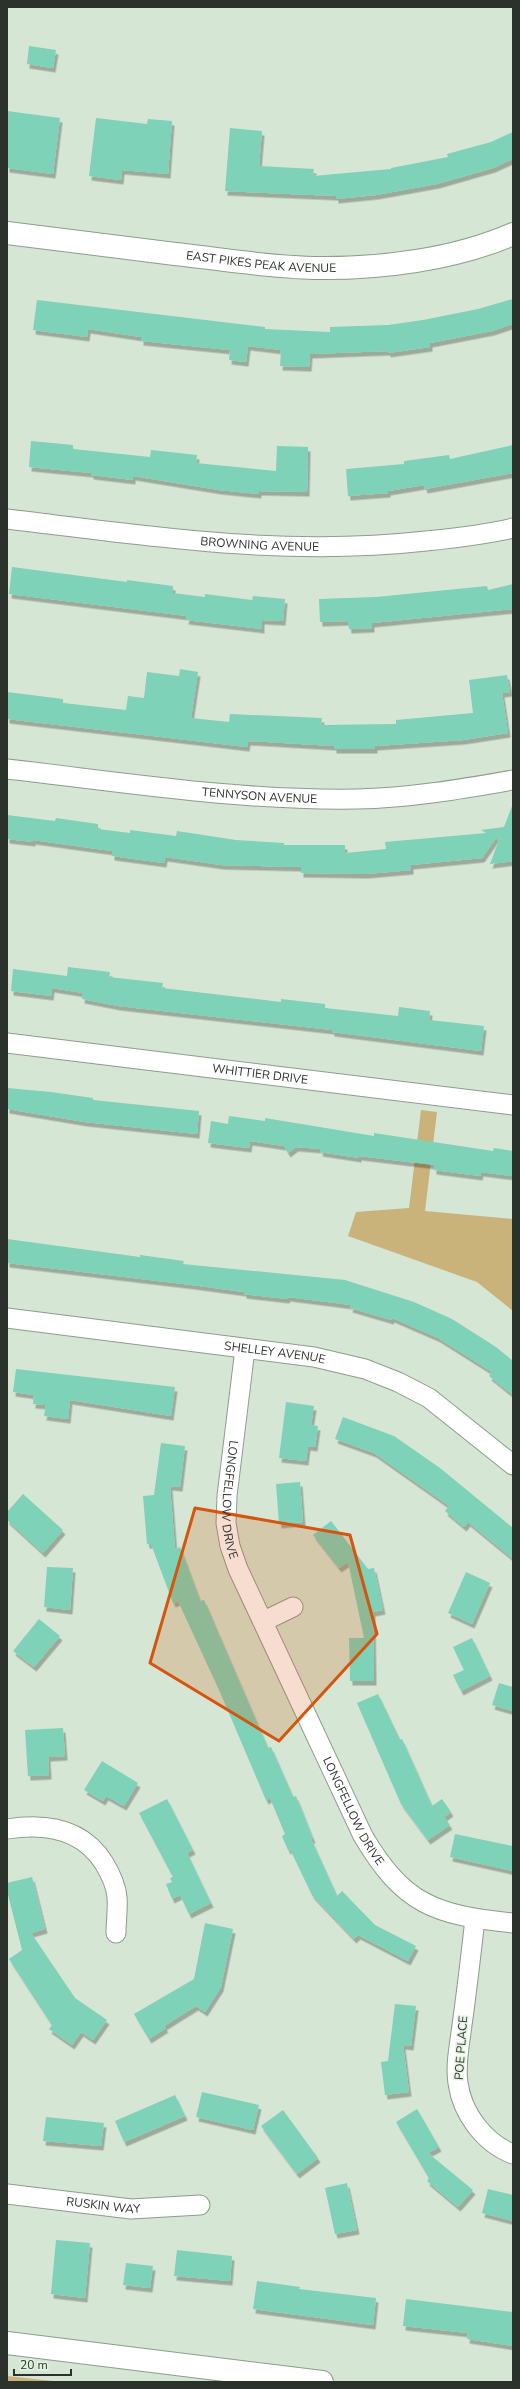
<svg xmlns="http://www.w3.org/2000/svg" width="520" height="2389" font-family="'Nunito Sans',sans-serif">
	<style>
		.green { fill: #cab27b }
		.building { fill: #7dd2b7; filter: url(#shadow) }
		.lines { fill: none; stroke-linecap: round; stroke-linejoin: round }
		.minor-casing { stroke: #8c9d8b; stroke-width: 21 }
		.secondary-casing { stroke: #8c9d8b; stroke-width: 24 }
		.minor { stroke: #fff; stroke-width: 19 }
		.secondary { stroke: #fff; stroke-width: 22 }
		.marked { fill: #d5550f; fill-opacity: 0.2; stroke: #d5550f; stroke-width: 3; stroke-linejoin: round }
		.labels { text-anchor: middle; stroke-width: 3; stroke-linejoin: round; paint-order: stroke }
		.street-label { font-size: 12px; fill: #2b322b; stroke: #e2f4e1 }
	</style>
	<defs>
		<filter id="shadow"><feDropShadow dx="2.5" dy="4.5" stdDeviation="0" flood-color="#0004"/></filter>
	</defs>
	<rect width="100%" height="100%" fill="#d5e6d4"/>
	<!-- green -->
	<path class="green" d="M421 1110 437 1112 425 1211 513 1219V1311L477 1282 348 1236 356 1212 409 1208Z
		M7 2376 62 2382H7Z"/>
	<!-- building -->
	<path class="building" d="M29 46 56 50 53 68 27 64Z
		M7 111 60 118 53 174 7 168Z
		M96 118 147 124 148 119 172 121 168 174 122 170 121 180 89 176Z
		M230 128 262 131 259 166 314 169 313 176 391 169V168L448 157 447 154 491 142 513 132V159L493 168 437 184 376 195 336 199V196L225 191Z
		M513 299V324L492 331 430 343V347L388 353V351L310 354 309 367 280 366 281 350 248 346 246 362 229 360 230 350 141 341V337L88 329 87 337 33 330 37 300 265 327V329L330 332V327L388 325 423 320 478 309Z
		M31 441 73 445V449L150 457 151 450 197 455 196 463 276 471 277 446 308 447 307 492 259 491V494L219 490 133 476V480L91 475V473L29 467Z
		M513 445V473L425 489 424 485 388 491V493L348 496 346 469 404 464V461L449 455 450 459Z
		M12 567 127 582V580L173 586V593L205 597V594L252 600 253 596 285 599 283 621 262 620V629L186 620 187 616 9 594Z
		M513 584V609L372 623V628L349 629 348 621 320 622 319 599 376 597 487 586 488 590Z
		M180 669 198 672 191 718 229 722 230 714 322 718 321 725 396 724V720L473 713 469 680 507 675 510 692 502 693 508 733 463 740 375 746V749H334V746L248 741 247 747 7 719V692L63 699V703L126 710 128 696 144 698 147 672 179 676Z
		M512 806 513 861 490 864 499 840 496 838 482 858 411 865V870L366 874 301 873V867L221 865 165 857 164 863 112 856V851L33 840V842L7 839V815L55 821 56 818 98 824V829L130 833V830L176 836 177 831 236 840 284 843V845H345V853L386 849 385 842 486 833 481 830 504 827Z
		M68 967 110 972 109 977 163 983 162 988 281 1002V999L325 1004V1008L398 1016 399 1007 430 1011 429 1020 484 1026 481 1051 332 1032V1030L118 1006 82 999 83 993 52 988 51 996 11 991 13 969 67 976Z
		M7 1088 51 1092 93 1098V1100L199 1111 197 1134 85 1122 7 1109Z
		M229 1116 265 1121V1118L374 1136V1133L493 1151 494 1148 513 1151V1176L481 1172 480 1176 434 1170V1165L359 1156V1158L320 1152 321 1149 296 1147 288 1153 284 1146 250 1141 249 1148 208 1143 211 1121 228 1124Z
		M7 1239 140 1257V1255L184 1261 183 1264 345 1280 414 1302 452 1319 496 1347 513 1361V1395L489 1376 492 1372 438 1338 392 1318 391 1320 350 1308 351 1305 288 1297 287 1299 244 1294V1292L192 1285 7 1263Z
		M16 1369 175 1387 171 1416 70 1400 68 1419 44 1416 46 1405 33 1404 34 1395 13 1392Z
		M286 1402 314 1406 311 1425 318 1426 315 1447 308 1446 306 1461 279 1458Z
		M343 1417 394 1436 440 1468 513 1528V1559L468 1522 464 1527 445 1511 449 1506 374 1453 335 1439Z
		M161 1443 185 1446 180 1487 170 1486 175 1549 180 1547 200 1601 204 1600 268 1748 271 1747 293 1797 296 1796 313 1839H311L337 1896 342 1891 375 1925 416 1946 408 1961 358 1935 354 1939 312 1895 290 1849 288 1850 282 1836 285 1834 270 1798 266 1800 220 1692 178 1601 173 1603 151 1544H147L143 1496 154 1495Z
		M300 1482 303 1522 279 1524 276 1484Z
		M23 1494 63 1530 43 1553 7 1520V1512Z
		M331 1521 368 1569 374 1568 383 1610 373 1612 374 1681H350L349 1638H364L348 1562 339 1568 313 1535Z
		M47 1567 73 1568 70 1610 44 1607Z
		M466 1572 490 1583 472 1624 448 1613Z
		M39 1619 60 1636 34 1667 13 1651Z
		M472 1638 490 1676 461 1691 453 1675 464 1670 453 1647Z
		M499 1683 513 1687V1711L492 1705Z
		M378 1694 400 1740 402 1739 432 1806 442 1799 451 1812 444 1817 450 1825 428 1840 401 1804 357 1703Z
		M63 1728 65 1756 48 1757 49 1775 28 1776 25 1730Z
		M102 1761 138 1783 124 1806 106 1796 103 1801 84 1790Z
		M167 1799 193 1850 187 1853 211 1903 189 1914 180 1895 172 1899 166 1884 172 1882 170 1878 173 1877 139 1813Z
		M455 1834 513 1846V1871L450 1857Z
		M32 1877 45 1929 31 1933 75 1998 107 2020 93 2040 81 2032 72 2045 49 2029 52 2025 9 1959 22 1950 7 1891V1883Z
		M205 1923 233 1929 221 1987 205 2012 196 2006 164 2026 166 2028 149 2039 134 2014 194 1979Z
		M395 2004 416 2006 411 2046 403 2045 409 2092 385 2095 381 2062 388 2061Z
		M202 2092 259 2105 253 2130 196 2117Z
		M175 2095 185 2116 124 2142 115 2121Z
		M417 2109 439 2147 428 2153 473 2190 458 2207 427 2181 429 2178 396 2122Z
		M283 2110 318 2158 297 2174 261 2126Z
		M46 2117 104 2123 101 2146 43 2141Z
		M347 2183 357 2230 335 2234 325 2188Z
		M488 2189 513 2195V2221L482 2213Z
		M56 2240 90 2243 85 2298 51 2294Z
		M177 2250 232 2256 230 2281 174 2276Z
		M126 2263 153 2266 150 2288 123 2285Z
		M257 2281 300 2287 299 2289 376 2298 373 2325 253 2309Z
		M406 2299 513 2312V2346L467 2339 468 2333 403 2326Z"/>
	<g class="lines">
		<defs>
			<g id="minor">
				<path id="s1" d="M7 519C149 536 282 557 426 541 455 538 485 535 513 528"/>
				<path id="s2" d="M7 769C122 782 240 801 357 799 409 798 462 789 513 780"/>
				<path id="s3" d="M7 1043 513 1105"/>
				<path id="s4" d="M7 1318 314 1357 365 1369 398 1382 429 1398 513 1465"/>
				<path id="s5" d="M245 1349 227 1496 226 1523 230 1546 238 1569 363 1836C404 1905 435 1915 513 1923"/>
				<path d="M264 1621 293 1607"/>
				<path d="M7 1829C45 1823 82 1828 104 1863 110 1873 116 1885 117 1897 118 1909 116 1922 116 1933"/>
				<path d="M475 1919C471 1954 467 1990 462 2025 460 2043 455 2064 458 2083 462 2113 484 2143 513 2154"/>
				<path id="s6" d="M7 2194 131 2209 200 2205"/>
			</g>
			<g id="secondary">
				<path id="s7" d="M7 233C63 240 119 247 175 254 221 259 268 267 314 268 379 269 453 260 513 234"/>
				<path d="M7 2343 322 2382"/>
			</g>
		</defs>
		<!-- minor casing -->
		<use href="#minor" class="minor-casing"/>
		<!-- secondary casing -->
		<use href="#secondary" class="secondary-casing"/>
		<!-- minor -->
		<use href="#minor" class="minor"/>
		<!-- secondary -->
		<use href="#secondary" class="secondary"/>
	</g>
	<!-- marked area -->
	<path class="marked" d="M195 1508 350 1535 377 1634 279 1741 150 1663Z"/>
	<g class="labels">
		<!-- street labels -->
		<g class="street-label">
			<text dy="4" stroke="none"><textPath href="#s7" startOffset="256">EAST PIKES PEAK AVENUE</textPath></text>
			<text dy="4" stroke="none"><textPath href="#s1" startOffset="254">BROWNING AVENUE</textPath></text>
			<text dy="4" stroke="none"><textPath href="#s2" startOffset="254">TENNYSON AVENUE</textPath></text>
			<text dy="4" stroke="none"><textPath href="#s3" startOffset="255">WHITTIER DRIVE</textPath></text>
			<text dy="4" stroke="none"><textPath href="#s4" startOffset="270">SHELLEY AVENUE</textPath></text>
			<text dy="4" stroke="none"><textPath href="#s5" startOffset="152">LONGFELLOW DRIVE</textPath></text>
			<text dy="4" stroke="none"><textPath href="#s5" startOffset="491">LONGFELLOW DRIVE</textPath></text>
			<text transform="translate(461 2048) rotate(-86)" y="4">POE PLACE</text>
			<text dy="4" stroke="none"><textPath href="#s6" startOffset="97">RUSKIN WAY</textPath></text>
		</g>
	</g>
	<!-- border -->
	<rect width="520" height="2389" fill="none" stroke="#2b322b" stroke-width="16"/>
	<!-- scale -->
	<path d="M14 2369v6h57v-6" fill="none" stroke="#2b322b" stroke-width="2"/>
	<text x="20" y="2369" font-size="12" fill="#2b322b" stroke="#e2f4e1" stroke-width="3" paint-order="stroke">20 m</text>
</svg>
